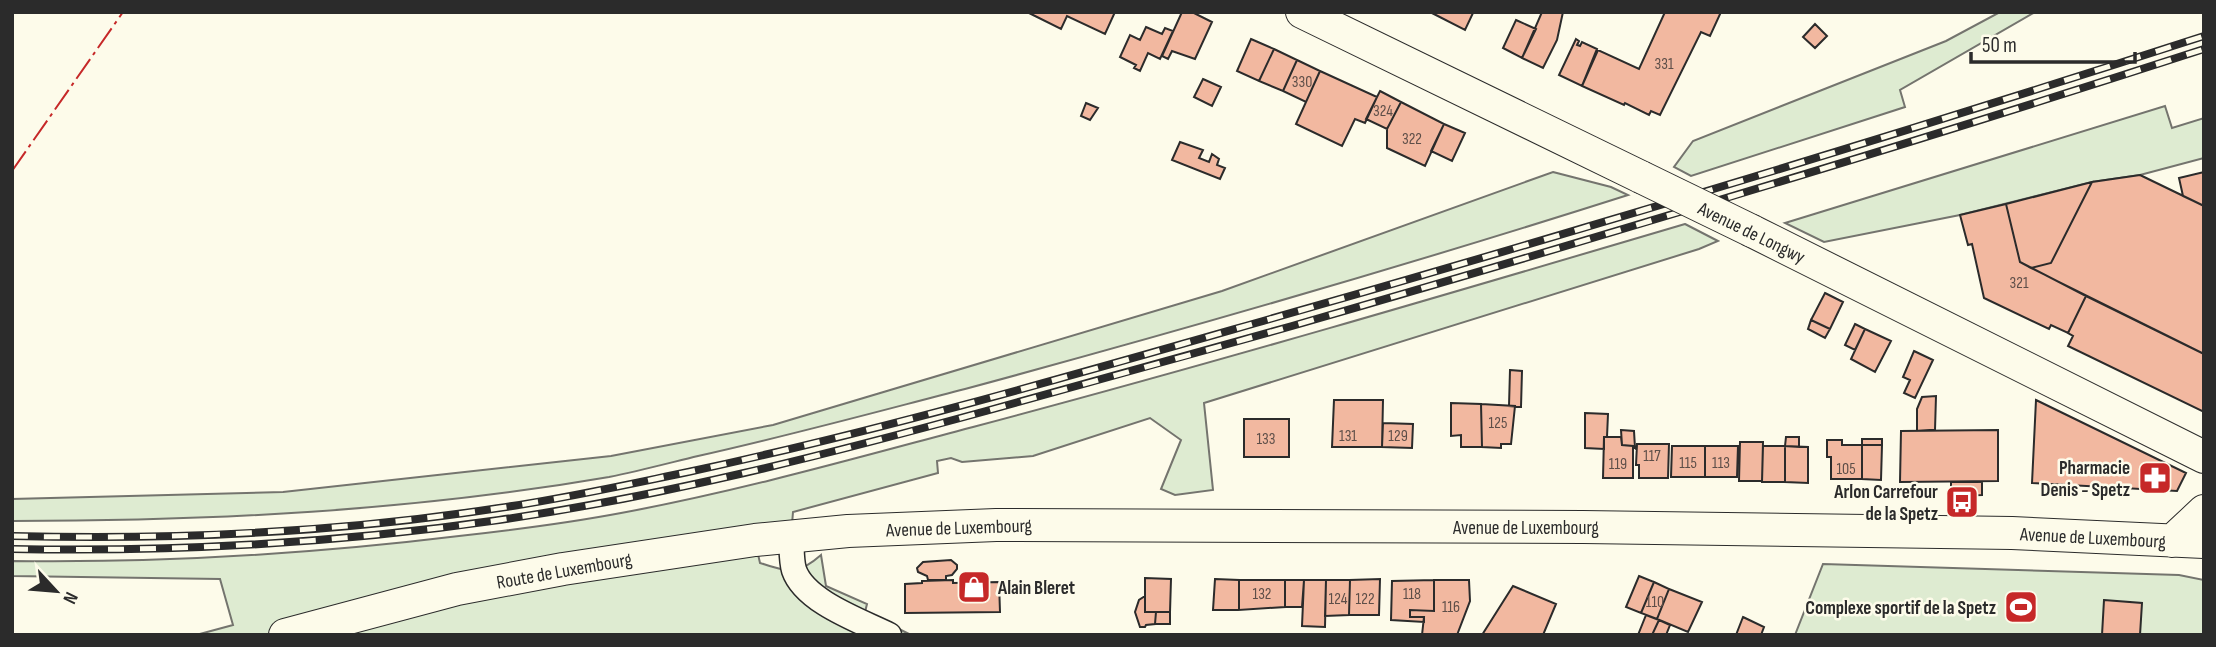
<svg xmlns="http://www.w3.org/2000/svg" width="2216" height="647" font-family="'Sofia Sans Condensed',sans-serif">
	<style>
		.green { fill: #deebd1; stroke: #74746e; stroke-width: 2 }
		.building { fill: #f2b8a0; stroke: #2b2b2b; stroke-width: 2 }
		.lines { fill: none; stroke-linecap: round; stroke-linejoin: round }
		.minor-casing { stroke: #2b2b2b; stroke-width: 27 }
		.major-casing { stroke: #2b2b2b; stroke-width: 34 }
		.minor { stroke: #fdfbea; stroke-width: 24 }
		.major { stroke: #fdfbea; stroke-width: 32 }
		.rail-casing { stroke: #2b2b2b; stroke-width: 8 }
		.rail { stroke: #fdfbea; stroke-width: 5; stroke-dasharray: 16; stroke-linecap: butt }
		.major-bridge-casing { stroke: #2b2b2b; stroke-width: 34; stroke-linecap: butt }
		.major-bridge { stroke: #fdfbea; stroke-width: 32 }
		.power { stroke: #c62828; stroke-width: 2; stroke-dasharray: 24 5 3.5 5; stroke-linecap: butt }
		.labels { text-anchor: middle; stroke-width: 5; stroke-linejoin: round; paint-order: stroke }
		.number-label { font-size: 16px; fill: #5d4e48 }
		.street-label { font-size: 19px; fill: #2b2b2b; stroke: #fdfbea }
		.poi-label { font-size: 19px; font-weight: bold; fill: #2b2b2b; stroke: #fdfbea; text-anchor: end }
	</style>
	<rect width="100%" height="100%" fill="#fdfbea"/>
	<!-- green -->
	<path class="green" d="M2000 12H2035L1900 90 1905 107 1691 176 1674 167 1693 141 1946 41Z
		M2165 106 2172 128 2204 118V158L2140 175 2092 182 1960 215 1824 242 1785 223Z
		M1553 172 1611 187 1628 195C1408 265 1187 329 965 389 876 412 788 436 698 456 669 463 639 471 609 477 412 511 212 521 12 521V499L283 492 611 456 773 425 1222 291Z
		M1685 224 1718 241 1699 249 1204 403 1213 490 1175 495 1161 489 1181 440 1150 418 1033 456 962 462 951 458 937 461 938 473 793 512 791 537 755 541 760 563C789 572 797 576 821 555L826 586 867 604 865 612 911 635H196L233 625 220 579 12 576V561C162 563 311 554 459 536 513 530 568 523 621 513 740 491 856 458 973 427 1211 364 1448 294 1685 224Z
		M1823 564 2179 575 2204 580V635H1795Z"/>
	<!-- building -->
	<path class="building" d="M1027 12H1115L1105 34 1067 16 1061 29Z
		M1182 12H1192L1212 22 1195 59 1172 51 1168 59 1162 56Z
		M1430 12H1472L1473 13 1465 30Z
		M1542 12H1563L1557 40 1543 68 1522 58Z
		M1665 12H1721L1710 36 1701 32 1660 115 1651 111 1649 115 1625 103 1624 105 1582 86 1598 50 1639 69Z
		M1516 20 1536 29 1522 58 1503 48Z
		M1815 24 1827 36 1815 48 1803 37Z
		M1146 27 1162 34 1165 28 1173 31 1160 59 1148 53 1140 71 1134 68 1136 65 1120 57 1130 35 1140 40Z
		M1251 39 1274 49 1259 81 1237 71Z
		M1576 39 1579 41 1577 45 1580 46 1582 42 1597 49 1582 86 1559 75Z
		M1274 49 1297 60 1283 91 1259 81Z
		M1297 60 1320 71 1306 102 1283 91Z
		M1320 71 1377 97 1365 123 1355 119 1342 146 1296 124Z
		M1203 79 1221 87 1212 106 1194 97Z
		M1380 91 1401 102 1387 129 1366 119Z
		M1401 102 1444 124 1425 166 1387 148V129Z
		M1086 103 1098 108 1090 120 1081 116Z
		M1444 124 1465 133 1452 161 1431 151Z
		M1180 142 1203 150 1199 158 1209 162 1212 154 1219 159 1217 165 1225 168 1220 179 1172 160Z
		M2204 172V206L2183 196 2179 178Z
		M2140 175 2204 206V354L2031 268 2051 263 2092 182Z
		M2092 182 2051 263 2031 268 2020 262 2006 204Z
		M2006 204 2020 262 2086 296 2068 333 2051 325 2049 329 1984 298 1972 244 1968 245 1960 215Z
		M1825 293 1843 302 1830 329 1811 320Z
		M2086 296 2204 354V412L2068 346 2073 336 2068 333Z
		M1811 320 1830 329 1825 338 1808 329Z
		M1855 324 1865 329 1855 350 1845 345Z
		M1865 329 1891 341 1875 372 1851 359Z
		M1914 351 1933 360 1915 398 1904 393 1910 380 1903 377Z
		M1510 370 1522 371 1521 407 1509 406Z
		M1936 396 1935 430 1917 431V409L1922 397Z
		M1334 400H1383L1382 447H1332Z
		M2036 400 2186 473 2177 491 2032 483Z
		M1451 403 1481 404 1482 447H1461V435L1451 436Z
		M1481 404 1515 406 1511 444H1501V448L1482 447Z
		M1585 413 1608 414 1607 437H1604V449L1585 448Z
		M1244 419H1289V457H1244Z
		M1383 423 1413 424 1412 448 1382 447Z
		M1621 430 1634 431 1635 448 1633 446 1622 445Z
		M1998 430V481L1900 482 1901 431Z
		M1604 437H1621L1622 445 1633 446V478H1603Z
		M1786 437H1799V447L1785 446Z
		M1862 439H1882V445H1862Z
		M1827 440H1842V445H1862V479H1831V457H1827Z
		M1740 442H1763L1762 481H1739Z
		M1637 444H1669L1668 478H1639V465H1636Z
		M1862 445H1882L1881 480 1862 479Z
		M1672 446H1705V477H1671Z
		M1705 446H1738L1737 477H1705Z
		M1763 446H1785V482H1762Z
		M1785 446 1808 447V483L1785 482Z
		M1951 482H1982V495L1951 496Z
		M951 560 957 565V569L952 575 946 576V580H928L927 576 918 572 917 568 923 562Z
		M1639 576 1654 582 1641 613 1626 607Z
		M1145 578 1171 579 1170 612H1145Z
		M1215 579 1239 580V610H1213Z
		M1380 579 1379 615H1349L1350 580Z
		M953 580V583L999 582 1000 612 905 613V584L922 583V581Z
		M1239 580H1285V607L1239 610Z
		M1285 580H1304L1302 607H1285Z
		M1304 580H1326L1325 627 1302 626Z
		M1326 580H1350L1349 615 1325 616Z
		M1434 580V611L1410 610V617H1424V622L1391 620 1392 581Z
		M1434 580H1469L1470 601 1457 635H1422L1424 617H1410V610L1434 611Z
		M1654 582 1669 589 1657 619 1641 613Z
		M1513 586 1556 604 1543 635H1482Z
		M1669 589 1702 602 1688 632 1657 619Z
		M1145 596V612H1156L1155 624 1146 625 1145 627H1140L1135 612 1139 600Z
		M2104 600 2142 603 2140 635H2102Z
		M1156 612H1170V624H1155Z
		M1646 615 1659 620 1652 635H1638Z
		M1743 617 1764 627 1761 635H1736Z
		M1659 620 1670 625 1666 635H1652Z"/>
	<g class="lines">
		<defs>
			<path id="minor" d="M791 537C792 547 791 560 794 570 805 602 861 621 889 635"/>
			<path id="major" d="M1302 12 1641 177
				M1752 231 2204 457
				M2172 541 2204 511
				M285 635 457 589 563 569 755 540 848 531 996 525 1583 527 2012 533 2204 542"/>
		</defs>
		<!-- minor casing -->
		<use href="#minor" class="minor-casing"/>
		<!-- major casing -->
		<use href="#major" class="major-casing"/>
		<!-- minor -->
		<use href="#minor" class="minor"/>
		<!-- major -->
		<use href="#major" class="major"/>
		<defs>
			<path id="rail" d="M12 536C171 540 342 532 499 508 562 499 625 485 688 472 884 430 1077 374 1270 319 1583 230 1894 136 2204 36
				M12 549C174 552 338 543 499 520 664 496 825 455 986 411 1088 383 1190 355 1292 326 1597 238 1901 147 2204 49"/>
		</defs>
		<!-- rail casing -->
		<use href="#rail" class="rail-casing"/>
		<!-- rail -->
		<use href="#rail" class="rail"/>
		<defs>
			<path id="major-bridge" d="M1641 177 1752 231"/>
		</defs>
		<!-- major-bridge casing -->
		<use href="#major-bridge" class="major-bridge-casing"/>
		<!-- major-bridge -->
		<use href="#major-bridge" class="major-bridge"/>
		<!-- power -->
		<path class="power" d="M12 171 123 12"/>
	</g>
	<!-- icons -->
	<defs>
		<symbol id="pharmacy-square" viewBox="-11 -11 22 22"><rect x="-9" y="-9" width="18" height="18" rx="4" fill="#c62828" stroke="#fdfbea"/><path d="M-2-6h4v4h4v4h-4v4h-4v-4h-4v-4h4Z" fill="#fff"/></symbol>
		<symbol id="bus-square" viewBox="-11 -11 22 22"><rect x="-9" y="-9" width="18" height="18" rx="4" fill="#c62828" stroke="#fdfbea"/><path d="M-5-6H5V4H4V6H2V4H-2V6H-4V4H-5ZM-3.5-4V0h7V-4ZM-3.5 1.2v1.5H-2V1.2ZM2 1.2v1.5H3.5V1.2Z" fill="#fff"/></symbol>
		<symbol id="shop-square" viewBox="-11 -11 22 22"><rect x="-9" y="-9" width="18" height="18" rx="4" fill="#c62828" stroke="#fdfbea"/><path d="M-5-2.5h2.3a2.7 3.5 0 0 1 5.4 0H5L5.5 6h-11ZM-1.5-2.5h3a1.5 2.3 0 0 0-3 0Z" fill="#fff"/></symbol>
		<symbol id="stadium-square" viewBox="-11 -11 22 22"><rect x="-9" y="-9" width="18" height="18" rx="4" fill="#c62828" stroke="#fdfbea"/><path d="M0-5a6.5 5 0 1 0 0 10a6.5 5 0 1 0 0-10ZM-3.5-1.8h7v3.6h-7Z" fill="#fff"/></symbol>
	</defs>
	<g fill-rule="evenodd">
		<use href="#pharmacy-square" x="2136" y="459" width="38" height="38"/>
		<use href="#bus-square" x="1943" y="483" width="38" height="38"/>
		<use href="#shop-square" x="955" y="568" width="38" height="38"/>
		<use href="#stadium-square" x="2002" y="588" width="38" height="38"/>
	</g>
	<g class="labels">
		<!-- number labels -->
		<g class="number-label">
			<text x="1664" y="69">331</text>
			<text x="1302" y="87">330</text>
			<text x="1383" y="116">324</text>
			<text x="1412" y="144">322</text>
			<text x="2019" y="288">321</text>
			<text x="1498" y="428">125</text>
			<text x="1348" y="441">131</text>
			<text x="1398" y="441">129</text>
			<text x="1266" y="444">133</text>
			<text x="1652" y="461">117</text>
			<text x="1688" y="468">115</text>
			<text x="1721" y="468">113</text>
			<text x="1618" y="469">119</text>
			<text x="1846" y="474">105</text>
			<text x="1262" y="599">132</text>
			<text x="1412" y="599">118</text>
			<text x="1338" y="604">124</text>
			<text x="1365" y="604">122</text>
			<text x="1655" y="607">110</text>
			<text x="1451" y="612">116</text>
		</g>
		<!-- street labels -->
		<g class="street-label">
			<text transform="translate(1752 232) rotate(26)" y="7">Avenue de Longwy</text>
			<text transform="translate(959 527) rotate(-2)" y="7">Avenue de Luxembourg</text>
			<text x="1526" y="534">Avenue de Luxembourg</text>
			<text transform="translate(2093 537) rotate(3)" y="7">Avenue de Luxembourg</text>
			<text transform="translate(564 570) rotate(-10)" y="7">Route de Luxembourg</text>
		</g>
		<!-- poi labels -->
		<g class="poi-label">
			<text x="2130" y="474">Pharmacie<tspan x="2130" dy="22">Denis - Spetz</tspan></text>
			<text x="1938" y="498">Arlon Carrefour<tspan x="1938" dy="22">de la Spetz</tspan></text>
			<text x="998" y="594" text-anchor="start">Alain Bleret</text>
			<text x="1996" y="614">Complexe sportif de la Spetz</text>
		</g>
	</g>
	<!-- border -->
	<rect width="2216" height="647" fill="none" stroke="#2b2b2b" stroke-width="28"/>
	<!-- north arrow -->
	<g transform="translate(56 591) rotate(116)" stroke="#fdfbea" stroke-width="5" paint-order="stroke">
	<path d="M0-5L12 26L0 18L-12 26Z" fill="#2b2b2b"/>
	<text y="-10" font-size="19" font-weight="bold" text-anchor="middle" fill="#2b2b2b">N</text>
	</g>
	<!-- scale -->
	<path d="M1971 52v10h164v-10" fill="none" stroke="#2b2b2b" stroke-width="3.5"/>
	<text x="1982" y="52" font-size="21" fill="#2b2b2b" stroke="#fdfbea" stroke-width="5" paint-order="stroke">50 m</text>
</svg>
